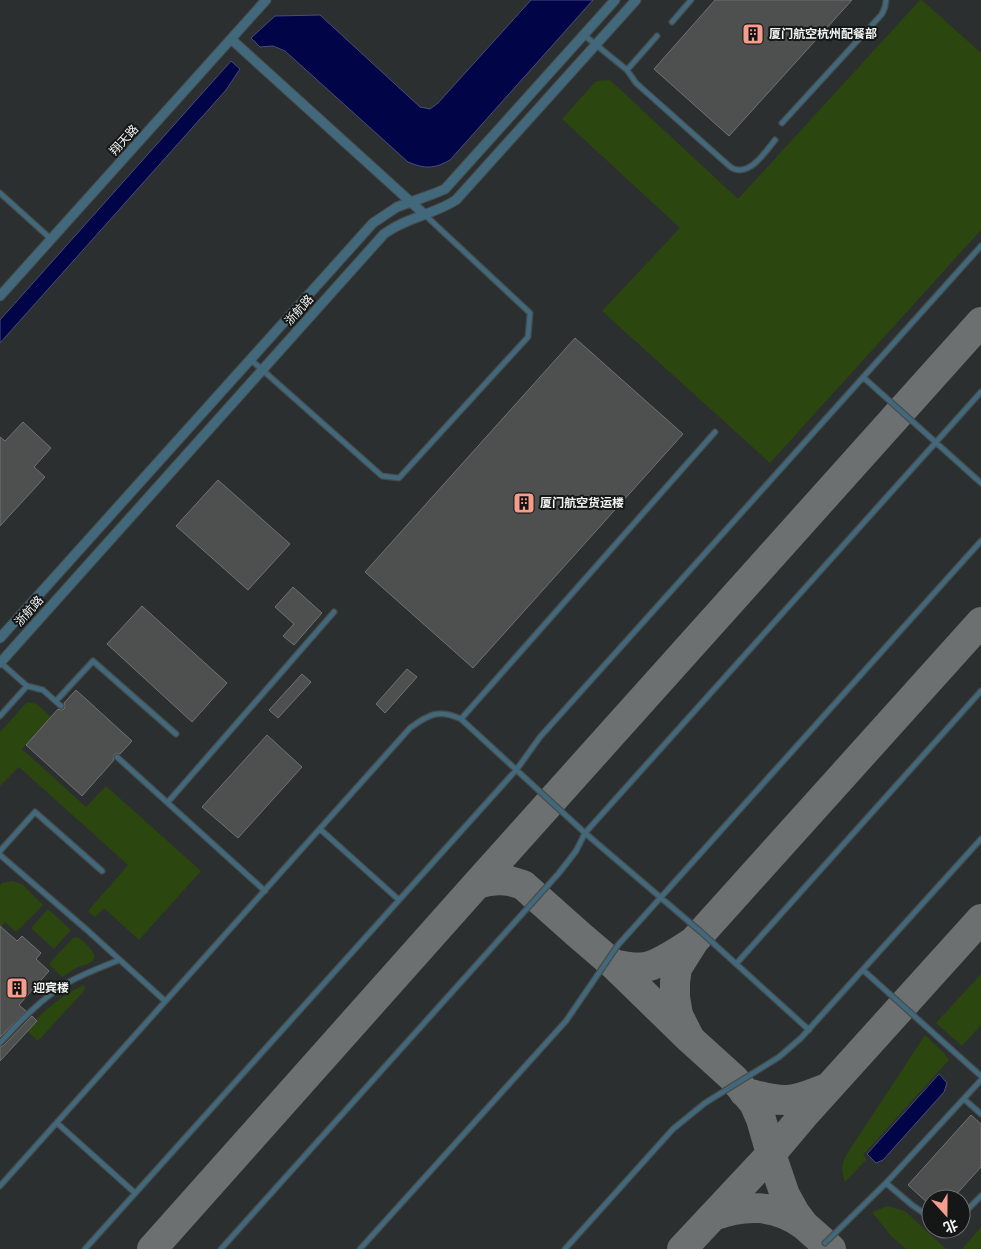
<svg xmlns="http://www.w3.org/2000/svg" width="981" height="1249" viewBox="0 0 981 1249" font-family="'PT Sans Narrow','Noto Sans SC',sans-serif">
	<rect width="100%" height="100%" fill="#2b2f2f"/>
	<path fill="#2c4610" d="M 920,0 L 922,0 L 981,53 L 981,230 L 770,463 L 602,311 L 680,228 L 562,119 L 596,81 L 610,80 L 738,199 Z
		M 27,702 L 37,704 L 51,717 L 22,749 L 86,807 L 106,786 L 201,871 L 139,940 L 104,908 L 95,917 L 88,911 L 128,865 L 19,767 L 0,786 L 0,732 Z
		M 12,881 L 22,884 L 43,905 L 16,932 L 5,922 L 0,928 L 0,886 L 2,883 Z
		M 48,909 L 71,930 L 54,949 L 31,928 Z
		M 74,937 C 80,937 83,941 87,945 C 103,961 90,963 76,968 C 71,971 67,974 62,977 L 49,964 Z
		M 981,974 L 981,1025 L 962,1046 L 936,1023 Z
		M 84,985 L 85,988 L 84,991 L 38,1041 L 28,1032 L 37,1021 L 36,1019 C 51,1005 66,993 84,985 Z
		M 925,1035 L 944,1053 L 949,1060 L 863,1155 L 867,1159 L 845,1182 C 840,1167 842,1162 850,1149 Z
		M 888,1206 L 905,1211 L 946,1249 L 906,1249 L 891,1236 L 872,1212 Z
		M 981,1227 L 981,1249 L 962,1249 Z"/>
	<path fill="#010447" stroke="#4a4c7b" d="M 531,0 L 593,0 L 450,160 C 434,169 425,169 408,162 L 285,51 L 273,46 L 260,47 L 251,38 L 275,16 L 320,15 L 420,107 L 430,109 L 438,103 Z
		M 231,61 L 240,69 L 226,90 L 0,343 L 0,320 Z
		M 939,1074 L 947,1083 L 944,1092 L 883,1160 L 876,1163 L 867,1154 Z"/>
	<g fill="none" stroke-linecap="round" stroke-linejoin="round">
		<path stroke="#6d7070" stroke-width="30" d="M 477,884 L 489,881 L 500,880 L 510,881 L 523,885 L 578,934 L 613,964 L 690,1039 L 733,1078 L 754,1103 L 761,1119 L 771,1154 L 785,1195 L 795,1213 L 804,1225 L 831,1249
			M 613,964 C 623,966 634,969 645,967 C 657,966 682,949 693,942
			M 690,1039 L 678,1015 L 675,997 L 675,982 L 677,968 L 694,941 L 981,622
			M 744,1092 C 759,1096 773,1101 788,1100 C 802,1099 814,1093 827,1088
			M 713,1216 C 745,1204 775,1204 804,1225
			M 152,1249 L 477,884 L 981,322
			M 682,1249 L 771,1154 L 803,1116 L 981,919"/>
	</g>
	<path fill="#4d504f" stroke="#6f7371" d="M 715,0 L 852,0 L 729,136 L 654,69 Z
		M 575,338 L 683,434 L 473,668 L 365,572 Z
		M 23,422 L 51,448 L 34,467 L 45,477 L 0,526 L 0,437 L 5,441 Z
		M 218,480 L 290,544 L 248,590 L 176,526 Z
		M 293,587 L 322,613 L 294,645 L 283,636 L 294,624 L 275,607 Z
		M 142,606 L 227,683 L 192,722 L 107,644 Z
		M 407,669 L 417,677 L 385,713 L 376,704 Z
		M 302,674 L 311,682 L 278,718 L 269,710 Z
		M 76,690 L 132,741 L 120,754 L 116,753 L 114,755 L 113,758 L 114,760 L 82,796 L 26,745 L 58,709 L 61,710 L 64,709 L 65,706 L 64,703 Z
		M 267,735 L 302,767 L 238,838 L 202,807 Z
		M 0,926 L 17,941 L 22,936 L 41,953 L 36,959 L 49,971 L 19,1005 L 26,1011 L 0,1037 Z
		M 32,1016 L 37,1021 L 0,1061 L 0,1047 L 3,1046 Z
		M 971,1115 L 981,1124 L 981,1167 L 952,1199 L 931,1199 L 931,1206 L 908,1185 Z"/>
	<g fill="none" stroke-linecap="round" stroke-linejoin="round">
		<g stroke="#474b4b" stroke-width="7">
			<path id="service" d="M 672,22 L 691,0
				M 584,35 L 627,70 L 636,83 L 727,164 C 729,166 731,168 734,169 C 751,175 766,151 775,140
				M 627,70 L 657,36
				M 782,123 L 882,14 L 885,7 L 886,0
				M 0,193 L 51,239
				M 250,359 L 382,476 L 399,478 L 528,337 L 530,313 L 424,214
				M 863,377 L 981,483
				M 1,663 L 27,686 L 43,690 L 61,706
				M 56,701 L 93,661 L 176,734
				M 0,716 L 27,686
				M 461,719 L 715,432
				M 117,757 L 265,891
				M 168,802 L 334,612
				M 320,829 L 399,900
				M 0,851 L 35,812 L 102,871
				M 0,855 L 87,930 L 165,1001
				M 736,964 L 981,691
				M 863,970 L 981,1076
				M 0,1043 C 20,1021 43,997 69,982 C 85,973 102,967 119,960
				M 964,1099 L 981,1114
				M 57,1123 L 135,1193
				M 886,1183 L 912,1205 L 931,1218
				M 0,1186 L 410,728 C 429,714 438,709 461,719 L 585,833 L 701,932 L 809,1030
				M 961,1216 L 981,1196
				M 825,1243 L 886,1183 L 981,1080
				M 85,1249 L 517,769 L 540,737 L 981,246
				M 221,1249 L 559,873 L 576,851 L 585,833 L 981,392
				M 360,1249 L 566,1021 L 618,945 L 981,541
				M 565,1249 L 673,1129 L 705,1103 L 779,1057 L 801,1038 L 981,839"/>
		</g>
		<g stroke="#474b4b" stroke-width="11">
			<path id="minor" d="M 231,39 L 424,214
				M 0,296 L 266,0
				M 0,638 L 373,223 L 397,207 L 433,194 L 445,189 L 615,0
				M 0,663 L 384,234 C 407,217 433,215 456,200 L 636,0"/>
		</g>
		<use href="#service" stroke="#42687b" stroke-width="4.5"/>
		<use href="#minor" stroke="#42687b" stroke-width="9"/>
	</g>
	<defs>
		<g id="building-square" transform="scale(1.125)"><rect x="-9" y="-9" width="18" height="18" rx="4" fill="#f49d8c" stroke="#151717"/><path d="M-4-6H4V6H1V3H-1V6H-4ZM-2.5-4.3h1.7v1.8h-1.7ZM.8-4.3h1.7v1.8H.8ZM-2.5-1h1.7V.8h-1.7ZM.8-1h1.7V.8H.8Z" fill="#111"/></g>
	</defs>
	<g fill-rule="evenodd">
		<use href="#building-square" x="753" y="34"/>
		<use href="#building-square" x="524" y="503"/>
		<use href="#building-square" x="17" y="988"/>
	</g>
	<g text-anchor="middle" stroke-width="4" stroke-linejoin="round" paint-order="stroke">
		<g font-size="12" font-weight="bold" fill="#f3f5f5" stroke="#151717" text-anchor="start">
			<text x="769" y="38">厦门航空杭州配餐部</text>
			<text x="540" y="507">厦门航空货运楼</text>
			<text x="33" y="992">迎宾楼</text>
		</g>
		<g font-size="12" fill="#f3f5f5" stroke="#151717">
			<text transform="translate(124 140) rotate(-48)" y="4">翔天路</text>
			<text transform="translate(299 310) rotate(-48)" y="4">浙航路</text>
			<text transform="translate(29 611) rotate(-48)" y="4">浙航路</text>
		</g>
	</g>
	<g transform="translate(946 1214) rotate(159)"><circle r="24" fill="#151717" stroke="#6e7070"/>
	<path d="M0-4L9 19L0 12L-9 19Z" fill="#f49d8c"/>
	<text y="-8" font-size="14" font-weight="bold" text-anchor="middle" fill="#f3f5f5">北</text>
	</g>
</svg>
